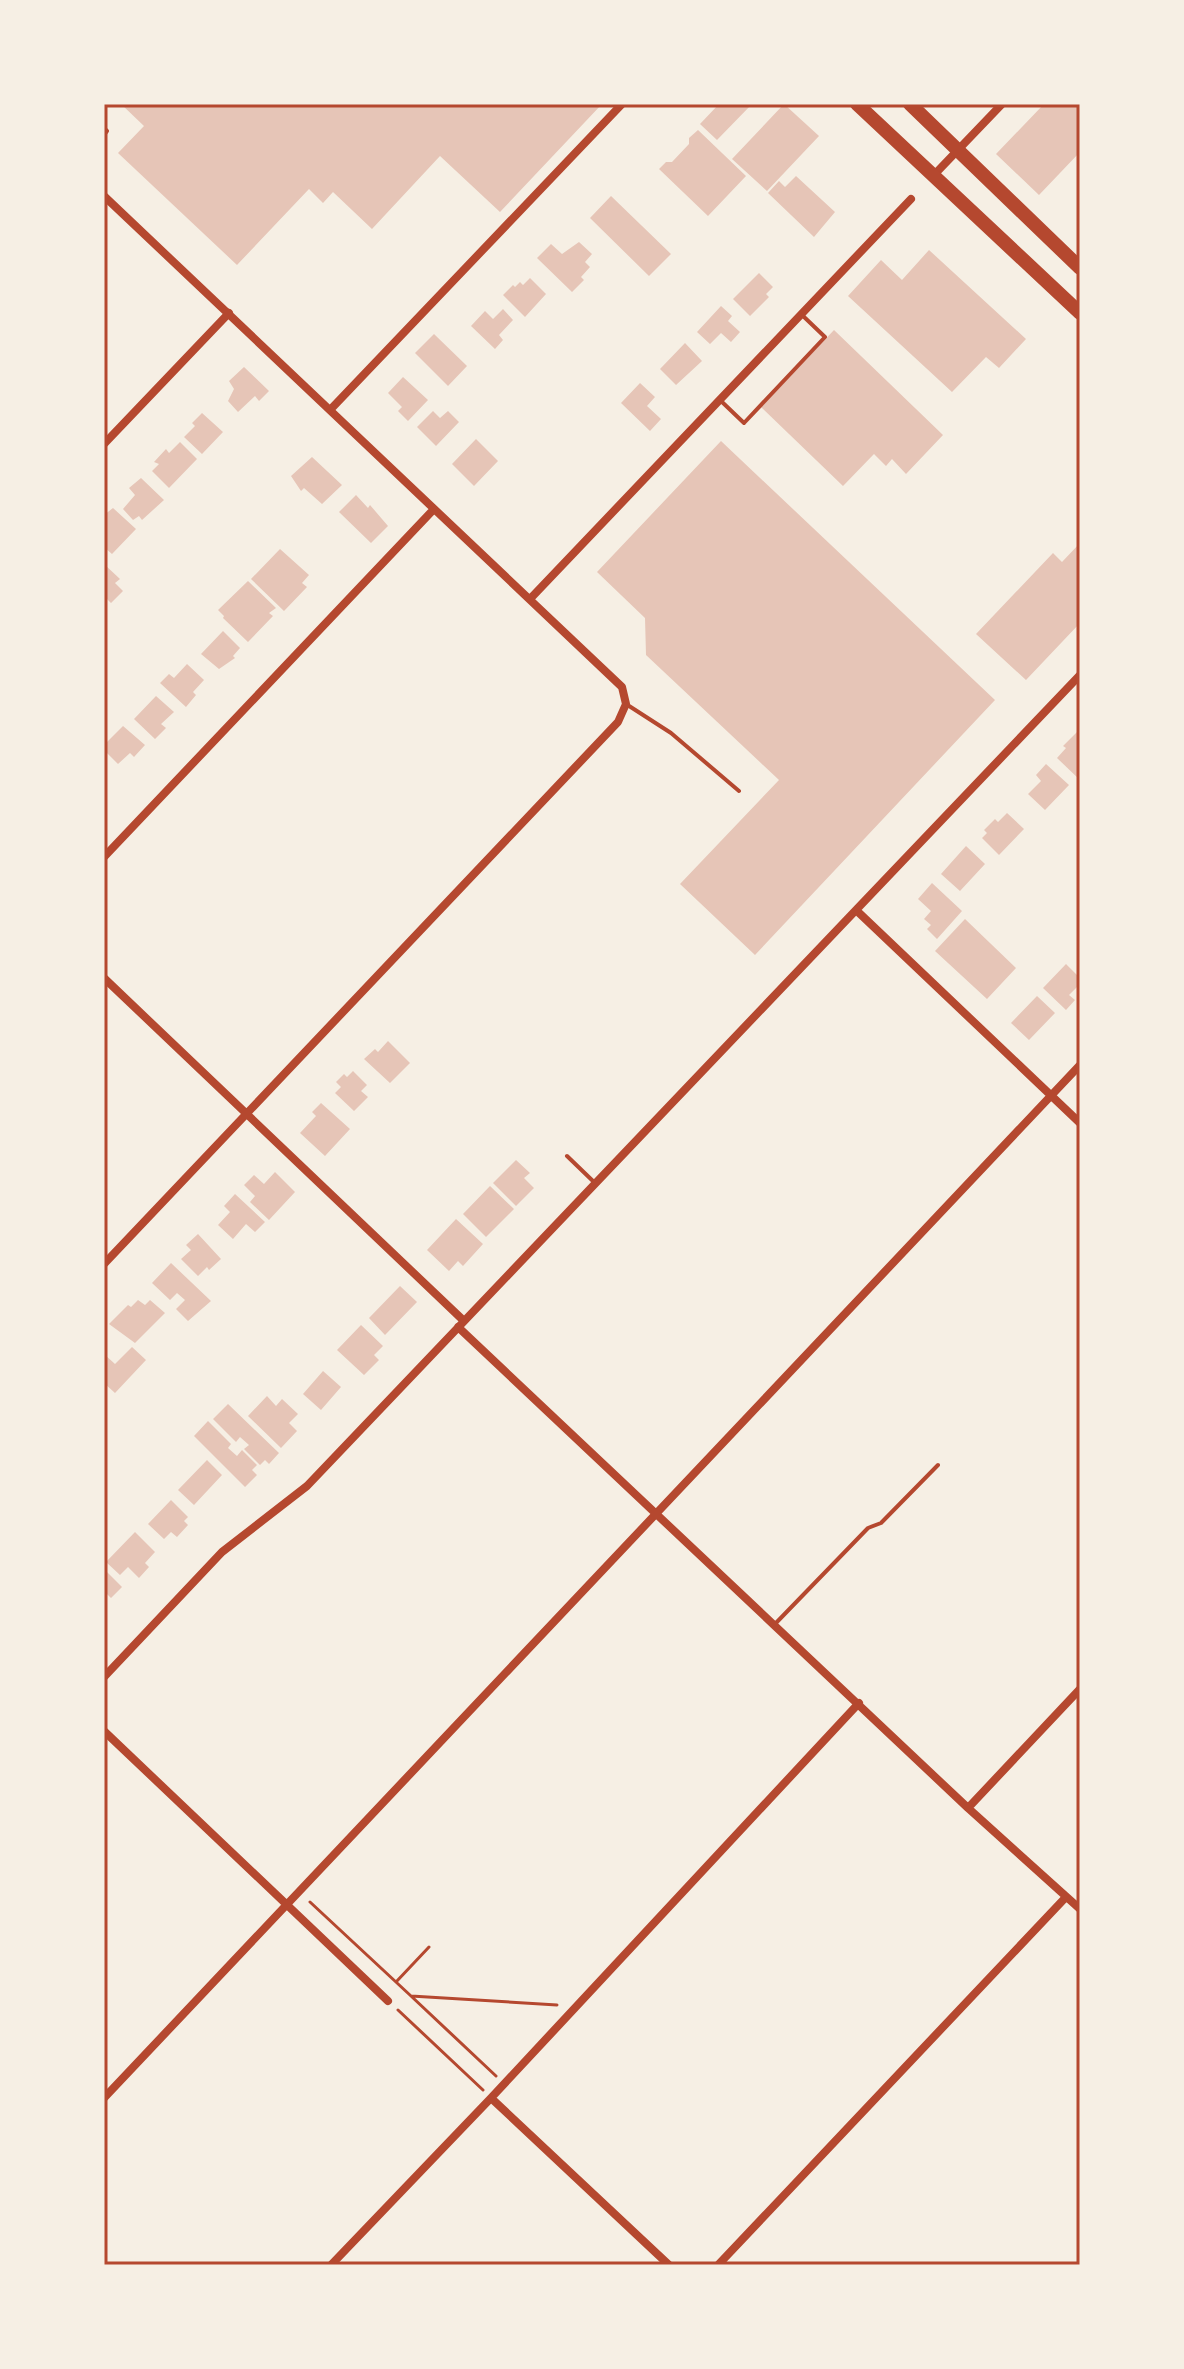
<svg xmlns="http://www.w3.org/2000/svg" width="1184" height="2369" viewBox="0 0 1184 2369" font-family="'Varela Round',sans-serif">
	<rect width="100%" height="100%" fill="#f6efe4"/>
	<path fill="#e6c5b7" d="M 121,104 L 602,104 L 500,212 L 440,156 L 372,229 L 333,192 L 323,203 L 309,189 L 237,265 L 118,153 L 144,126 Z
		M 719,104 L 752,104 L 717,140 L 700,124 Z
		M 784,104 L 819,136 L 767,191 L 732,159 Z
		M 1044,104 L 1080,104 L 1080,152 L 1039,195 L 996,154 Z
		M 698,130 L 746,176 L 708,216 L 659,169 L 666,162 L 672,162 L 689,144 L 689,138 Z
		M 796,176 L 835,212 L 814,237 L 768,193 L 779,181 L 785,187 Z
		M 611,196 L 671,254 L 649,276 L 590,218 Z
		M 579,242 L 592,254 L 585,262 L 590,267 L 581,277 L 584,280 L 572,292 L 537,258 L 551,244 L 562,254 Z
		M 929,250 L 1026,339 L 999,368 L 986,357 L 952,392 L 848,296 L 881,260 L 902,280 Z
		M 759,273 L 773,287 L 766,294 L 769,297 L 750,316 L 733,299 Z
		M 530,278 L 546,294 L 525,317 L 503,295 L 513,285 L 515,287 L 520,282 L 523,285 Z
		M 721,306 L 732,316 L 728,321 L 740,332 L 731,342 L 721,333 L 710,344 L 697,332 Z
		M 503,309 L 513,320 L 499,335 L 503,340 L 495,349 L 471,326 L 485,311 L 493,319 Z
		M 834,330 L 943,435 L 906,474 L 892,459 L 886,466 L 874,454 L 843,486 L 761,407 Z
		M 434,334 L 467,366 L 448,386 L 415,353 Z
		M 685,343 L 702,361 L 676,385 L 660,369 Z
		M 244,367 L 269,391 L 259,401 L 255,396 L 238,412 L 228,401 L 234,389 L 229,381 Z
		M 403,377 L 428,400 L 408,421 L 398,411 L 402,407 L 388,393 Z
		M 640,383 L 655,397 L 647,406 L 661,419 L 650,431 L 621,403 Z
		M 433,411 L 440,418 L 448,411 L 459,422 L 436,446 L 417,427 Z
		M 202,413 L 223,432 L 202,454 L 184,437 L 195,426 L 192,423 Z
		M 476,439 L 498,461 L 474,486 L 452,464 Z
		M 721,441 L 995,700 L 755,955 L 680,884 L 779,780 L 646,655 L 645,618 L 597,572 Z
		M 180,442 L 197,459 L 169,488 L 152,471 L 159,464 L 154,462 L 166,449 L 169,453 Z
		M 312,457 L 342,485 L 322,504 L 304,488 L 301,491 L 291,476 Z
		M 141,478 L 164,500 L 142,520 L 139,516 L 133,520 L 123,509 L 135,495 L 129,488 Z
		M 356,495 L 368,508 L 370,505 L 388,526 L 371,543 L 339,512 Z
		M 113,508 L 136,529 L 112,554 L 104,547 L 104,515 Z
		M 1080,543 L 1080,623 L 1026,680 L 976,634 L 1053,553 L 1062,562 Z
		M 280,549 L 309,575 L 302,583 L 307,587 L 284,611 L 251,579 Z
		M 104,564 L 120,579 L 115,583 L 123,591 L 111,603 L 104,596 Z
		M 248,581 L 276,608 L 269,613 L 273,616 L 248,642 L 223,618 L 224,616 L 218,610 Z
		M 223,631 L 240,648 L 233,656 L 235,658 L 219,669 L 201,654 Z
		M 187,664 L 204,680 L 193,692 L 196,695 L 186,707 L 160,683 L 169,674 L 174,678 Z
		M 156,696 L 174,712 L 161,724 L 166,728 L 155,739 L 134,719 Z
		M 123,726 L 145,745 L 134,757 L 130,753 L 118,764 L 104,750 L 104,745 Z
		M 1077,732 L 1080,735 L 1080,780 L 1057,758 L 1066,748 L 1063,746 Z
		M 1046,764 L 1069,785 L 1045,810 L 1028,794 L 1041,781 L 1036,775 Z
		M 1007,813 L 1024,829 L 999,855 L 982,838 L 987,833 L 984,830 L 995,819 L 998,822 Z
		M 966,846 L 985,864 L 960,891 L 941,874 Z
		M 932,883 L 962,911 L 937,939 L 927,929 L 931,925 L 924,919 L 931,911 L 918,899 Z
		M 965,919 L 1016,968 L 987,999 L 935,951 Z
		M 1066,964 L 1080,978 L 1080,984 L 1069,995 L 1075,1000 L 1066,1010 L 1043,988 Z
		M 1037,996 L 1055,1013 L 1029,1040 L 1011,1023 Z
		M 388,1041 L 410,1063 L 390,1083 L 364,1059 L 375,1049 L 378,1052 Z
		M 353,1071 L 367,1085 L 361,1091 L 368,1097 L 354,1111 L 335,1093 L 341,1087 L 336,1082 L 344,1074 L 347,1077 Z
		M 321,1103 L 350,1129 L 325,1156 L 300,1133 L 316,1116 L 312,1112 Z
		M 516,1160 L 530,1173 L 524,1178 L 534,1188 L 516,1206 L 493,1183 Z
		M 275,1172 L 295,1192 L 269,1220 L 250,1202 L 255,1196 L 244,1185 L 254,1175 L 264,1184 Z
		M 490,1186 L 514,1209 L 486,1237 L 463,1214 Z
		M 235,1194 L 265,1222 L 255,1232 L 246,1224 L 233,1239 L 218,1225 L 230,1212 L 224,1206 Z
		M 456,1219 L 483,1244 L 463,1266 L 458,1261 L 449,1271 L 427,1250 Z
		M 198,1234 L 221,1259 L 209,1270 L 207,1267 L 198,1276 L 181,1259 L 191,1250 L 186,1245 Z
		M 171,1263 L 211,1301 L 188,1321 L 176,1309 L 185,1300 L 177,1293 L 170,1300 L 152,1283 Z
		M 400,1286 L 417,1302 L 385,1335 L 369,1318 Z
		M 138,1300 L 145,1305 L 150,1300 L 165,1313 L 135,1343 L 109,1324 L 128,1305 L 131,1307 Z
		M 361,1325 L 383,1346 L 374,1355 L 379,1360 L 364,1375 L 337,1350 Z
		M 132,1347 L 146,1360 L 115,1393 L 104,1383 L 104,1354 L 115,1364 Z
		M 323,1371 L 341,1387 L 321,1410 L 303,1394 Z
		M 267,1396 L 276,1406 L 282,1399 L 298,1414 L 289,1423 L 297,1431 L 281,1448 L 248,1416 Z
		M 228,1404 L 279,1453 L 269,1464 L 265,1460 L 260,1465 L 244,1449 L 249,1445 L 240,1437 L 236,1442 L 213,1419 Z
		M 208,1421 L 231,1444 L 228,1448 L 237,1456 L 242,1450 L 257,1465 L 252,1470 L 257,1475 L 245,1487 L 194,1436 Z
		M 207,1460 L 222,1475 L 194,1505 L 178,1490 Z
		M 171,1500 L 188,1517 L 184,1521 L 188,1525 L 177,1537 L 171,1532 L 164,1539 L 148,1524 Z
		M 135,1532 L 155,1552 L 145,1563 L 149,1567 L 139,1578 L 128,1567 L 120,1575 L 106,1562 Z
		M 104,1569 L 122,1587 L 111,1598 L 104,1591 Z"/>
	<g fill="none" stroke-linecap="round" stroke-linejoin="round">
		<path stroke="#b5482f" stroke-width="3" d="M 310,1902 L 411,1996 L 557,2005
			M 396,1982 L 429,1947
			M 411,1996 L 496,2076
			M 398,2010 L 483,2090"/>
		<path stroke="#b5482f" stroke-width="4" d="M 104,128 L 107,131 L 104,135
			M 721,401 L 744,423 L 825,337 L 802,315
			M 626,704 L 671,733 L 739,791
			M 567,1156 L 595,1183
			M 774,1625 L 868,1528 L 881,1523 L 938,1465"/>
		<path stroke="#b5482f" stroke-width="8" d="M 933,176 L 1002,104
			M 104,196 L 622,687 L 626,704 L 618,722 L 104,1264
			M 330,410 L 622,104
			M 104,444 L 229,313
			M 530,599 L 911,199
			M 104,857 L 434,509
			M 856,910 L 1080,1123
			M 104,978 L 464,1321
			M 458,1327 L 968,1808 L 1080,1909
			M 104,1677 L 222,1552 L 307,1486 L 1080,675
			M 104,1731 L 388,2001
			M 968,1808 L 1080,1689
			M 104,2098 L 1080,1065
			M 491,2098 L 669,2265
			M 331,2265 L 491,2098 L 859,1703
			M 718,2265 L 1066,1897"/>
		<path stroke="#b5482f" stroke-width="14" d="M 857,104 L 1080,313
			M 910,104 L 1080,268"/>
	</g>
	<rect width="1184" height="2369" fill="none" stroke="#f6efe4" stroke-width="212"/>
	<rect x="106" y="106" width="972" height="2157" fill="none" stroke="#b5482f" stroke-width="3"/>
</svg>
